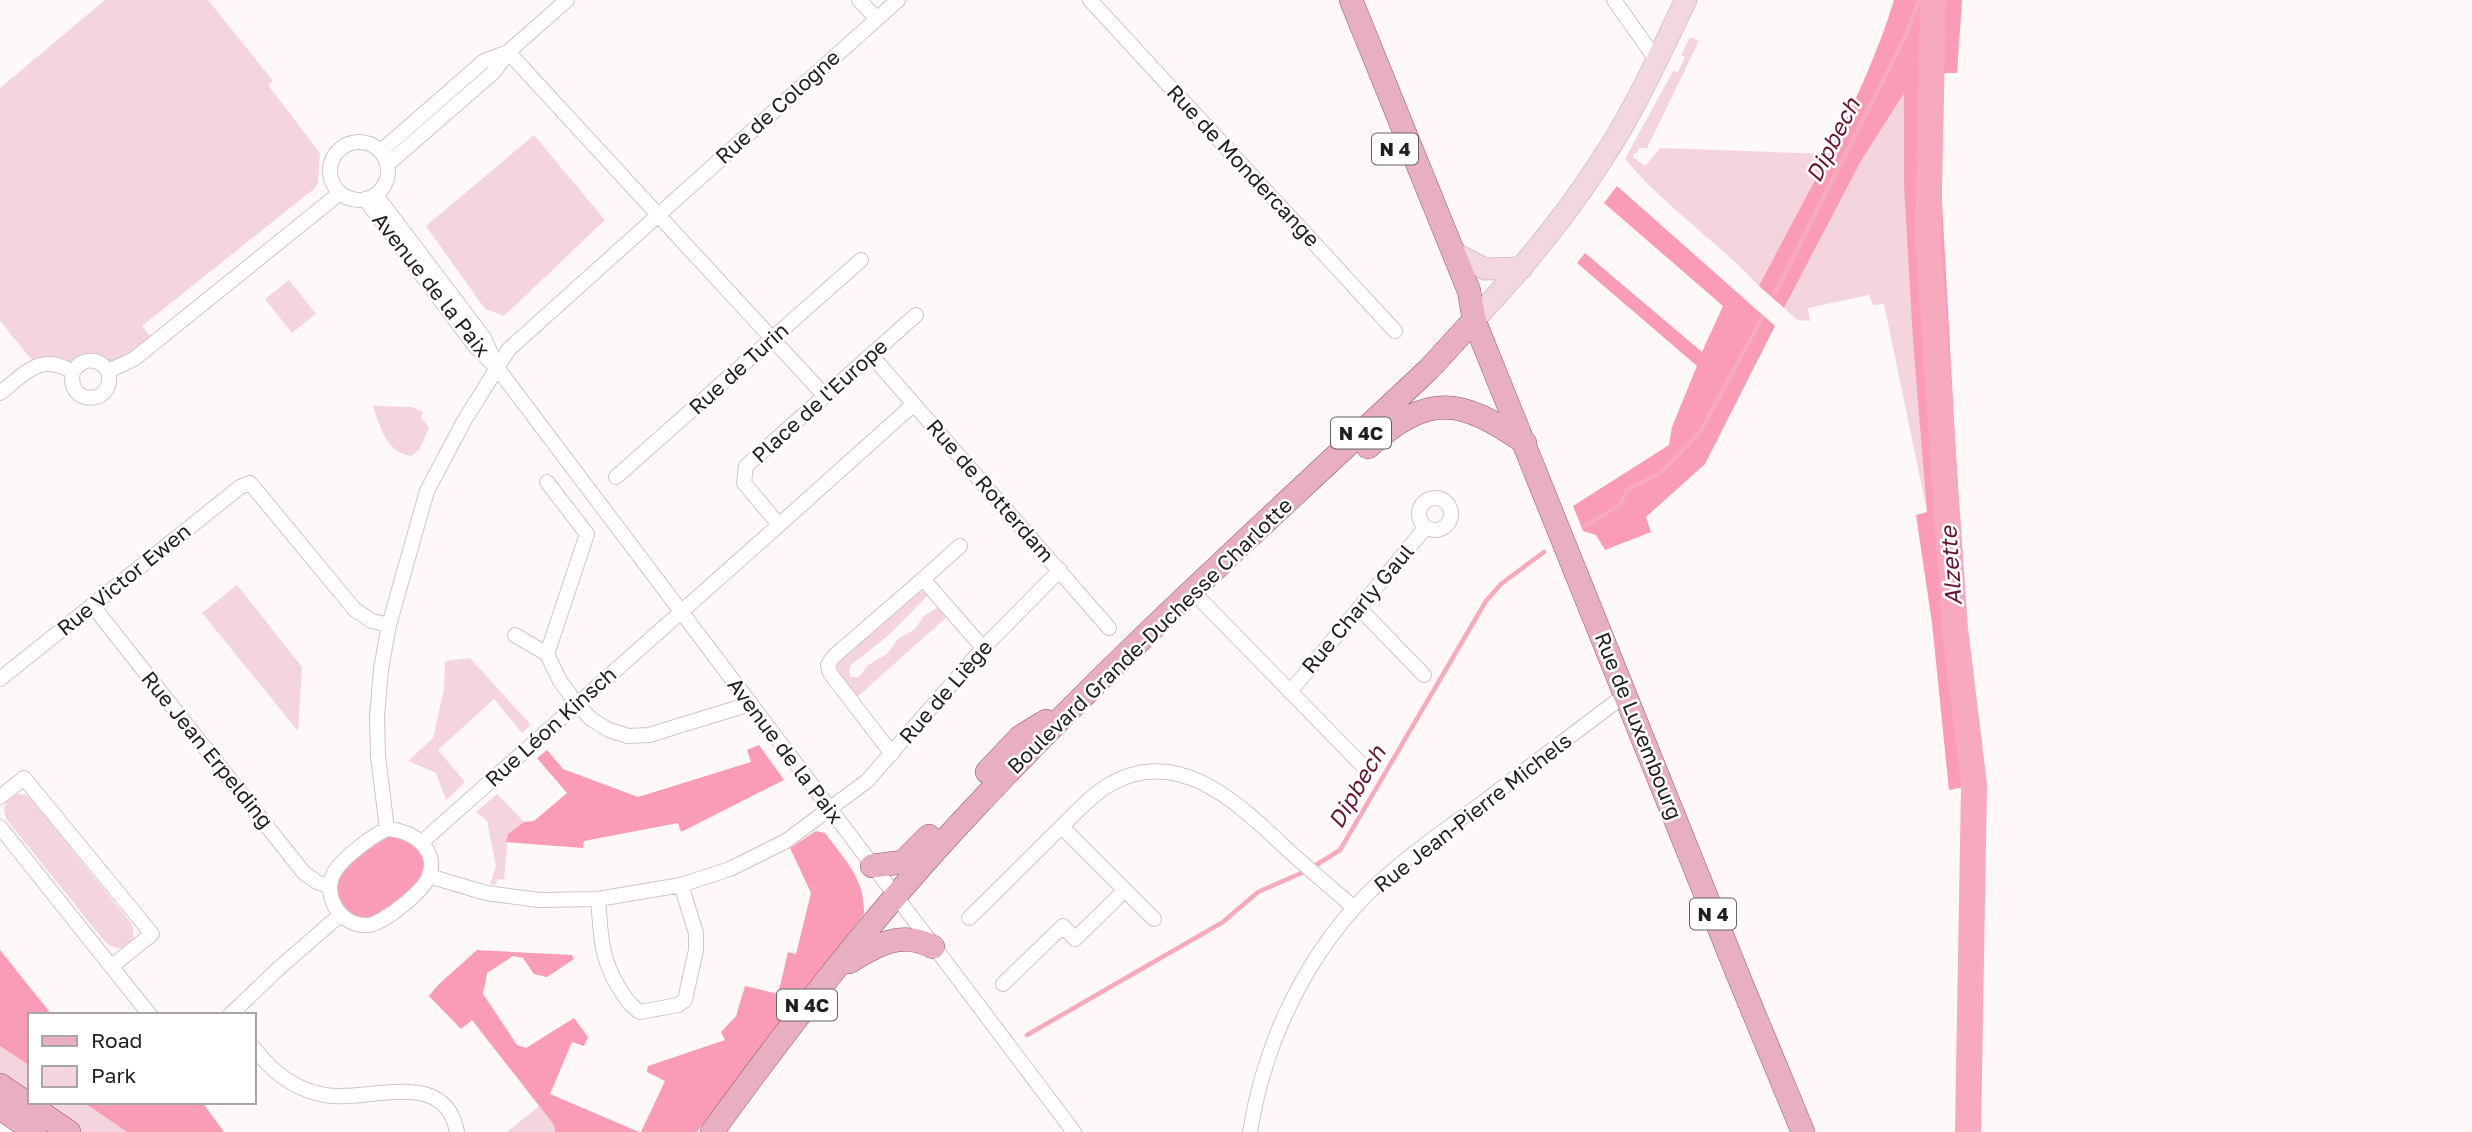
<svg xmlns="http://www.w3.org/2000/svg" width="2472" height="1132" viewBox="0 0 2472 1132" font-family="'Golos Text',sans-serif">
	<rect width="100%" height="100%" fill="#fff8f9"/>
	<path fill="#f5d5dd" d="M 105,0 L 208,0 L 273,81 L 268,85 L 320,153 L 318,182 L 315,188 L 142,326 L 155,342 L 105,366 L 36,365 L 0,321 L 0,88 Z
		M 1690,37 L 1699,41 L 1647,148 L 1639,148 L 1637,153 L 1634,153 L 1633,157 L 1645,166 L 1660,148 L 1830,154 L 1759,286 C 1717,241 1665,207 1625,159 L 1673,71 L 1678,72 L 1685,57 L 1681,55 Z
		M 1904,92 C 1904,232 1916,372 1927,512 L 1884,304 L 1873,305 L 1869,295 L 1808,308 L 1810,321 L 1797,320 L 1784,308 L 1861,161 Z
		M 534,135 L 605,220 L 504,316 L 485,309 L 426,226 Z
		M 289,280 L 316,314 L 292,333 L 265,299 Z
		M 373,406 L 412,407 L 423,412 L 421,417 L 429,428 L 419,450 L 411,456 C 386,452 380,427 373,406 Z
		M 237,585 L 302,667 L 298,731 L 202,613 Z
		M 924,592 L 929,594 L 889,635 L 851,665 L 849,672 L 851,677 L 859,677 L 868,665 L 887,654 L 898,639 L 915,629 L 924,616 L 940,606 L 948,616 L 856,698 L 836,669 L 838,660 L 915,593 Z
		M 470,658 L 531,725 L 522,733 L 494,699 L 438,750 L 465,782 L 446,800 L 436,773 L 408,761 L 433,738 L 444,689 L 445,661 Z
		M 18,794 L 26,795 L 33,801 L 131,923 C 140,942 123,956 106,943 L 7,820 C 1,807 5,799 18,794 Z
		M 497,794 L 524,822 L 508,834 L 504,880 L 497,879 L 496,885 L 490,884 L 496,866 L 487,821 L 476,812 Z
		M 0,1046 L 30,1066 L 30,1097 L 0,1077 Z
		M 38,1102 L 83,1102 L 127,1132 L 83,1132 Z
		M 539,1106 L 554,1125 L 555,1132 L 507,1132 Z"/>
	<path fill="#fb9cb6" d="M 1894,0 L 1962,0 L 1957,73 L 1935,73 L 1974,785 L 1949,790 L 1932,623 L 1916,515 L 1927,512 L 1913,341 L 1904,185 L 1904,93 L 1861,161 L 1784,308 L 1759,286 C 1807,193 1863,101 1894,0 Z
		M 1617,186 L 1775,326 L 1705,464 L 1646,517 L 1651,532 L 1605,550 L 1596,535 L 1583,531 L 1573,506 L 1669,445 L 1672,427 L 1697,366 L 1577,263 L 1585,253 L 1702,352 L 1723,306 L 1604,203 Z
		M 759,745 L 784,780 L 681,832 L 678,823 L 584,841 L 583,848 L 506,842 L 508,834 L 524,822 L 534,821 L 567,793 L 537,758 L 547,750 L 563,769 L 638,797 L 751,762 L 747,750 Z
		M 387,829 L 422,842 L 429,876 L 383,921 L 340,915 L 332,877 Z
		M 816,831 L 825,833 C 845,860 865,879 864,914 L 784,1016 L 697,1132 L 641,1132 L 665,1081 L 647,1072 L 648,1066 L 725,1040 L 721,1032 L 736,1016 L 745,986 L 778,994 L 788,952 L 796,954 L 811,893 L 790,848 Z
		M 0,950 L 52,1015 L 30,1015 L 30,1066 L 0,1046 Z
		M 477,950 L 572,955 L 574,959 L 547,977 L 534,974 L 523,958 L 513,956 L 487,973 L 483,994 L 517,1045 L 526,1048 L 574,1018 L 588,1037 L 584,1046 L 572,1042 L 550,1094 L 639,1132 L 555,1132 L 554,1125 L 472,1020 L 461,1029 L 429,996 L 438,985 Z
		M 83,1102 L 202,1102 L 224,1132 L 127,1132 Z"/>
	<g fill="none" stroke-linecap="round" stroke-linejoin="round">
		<path stroke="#f7aabe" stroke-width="4.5" d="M 1775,293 L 1906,35 L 1919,0
			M 1585,526 L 1620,505 L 1627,490 L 1659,474 L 1700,432 L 1762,318
			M 1313,867 L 1340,850 L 1486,601 L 1501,584 L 1544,552
			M 1027,1035 L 1223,922 L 1258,892 L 1306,871"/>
		<path stroke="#f7aabe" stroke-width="26" d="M 1933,0 L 1928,238 L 1955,629 L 1974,785 L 1968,1132"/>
		<g stroke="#d0c5c7" stroke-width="16">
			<path id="street" d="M 859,0 L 877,19
				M 1090,0 L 1395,331
				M 1614,0 L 1657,61
				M 508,52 L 825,396
				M330 171a29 29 0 1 1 58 0a29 29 0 1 1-58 0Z
				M 381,151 L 484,61 L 508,52
				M 388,164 L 494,72 L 508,52 L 567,0
				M 376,195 L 484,338 L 493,358
				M 365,199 L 474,345 L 498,369 L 1074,1132
				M 871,355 L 1109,628
				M 108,371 L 134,359 L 340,193
				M 73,372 C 65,407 117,406 108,371
				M 73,372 C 82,357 98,357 108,371
				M 0,393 C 26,373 40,352 73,372
				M 914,404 L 779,525 L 744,483 L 746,466 L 916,315
				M 616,477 L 861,260
				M1419 514a16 16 0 1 1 32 0a16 16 0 1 1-32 0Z
				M 923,579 L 960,546
				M 1192,591 L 1363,766
				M 92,605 L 304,873 L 317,882 L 330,887
				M 1359,608 L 1424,675
				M 515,635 L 547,654 L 560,681 L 577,704 L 591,719 L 609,730 L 628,736 L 649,735 L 750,704
				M 547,654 L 587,534 L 547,482
				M 0,679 L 240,487 L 250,483 L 355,610 L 372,621 L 389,625
				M 1290,692 L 1426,527
				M 892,754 L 830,673 L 828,665 L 833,657 L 923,579 L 983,648
				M 0,797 L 24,778 L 152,934 L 112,966
				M 0,827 L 150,1015
				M 1062,827 L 1154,919
				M 387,829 L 378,756 L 377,717 L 381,669 L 389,625 L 427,491 L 464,421 L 509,349 L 898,0
				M 387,829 C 411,830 439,848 429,876 C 424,891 383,924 368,925 C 339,927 319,892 337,868 C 347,855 372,836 387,829 Z
				M 422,842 L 779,525
				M 429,876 L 486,893 L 539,900 L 598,899 L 681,885 L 730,869 L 786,841 L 867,781 L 983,648 L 1060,570
				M 598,899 C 601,933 600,957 618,986 C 625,997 629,1005 640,1012 L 678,1005 L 685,1000 L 696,950 L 696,933 L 681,885
				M 969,918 C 998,890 1027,861 1056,832 C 1072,817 1088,798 1107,786 C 1179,742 1241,806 1290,852 C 1311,871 1333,889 1354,908
				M 1003,984 L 1063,926 L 1075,939 L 1125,890
				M 230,1015 L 278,969 L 340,915
				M 254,1048 C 272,1072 295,1090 325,1095 C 368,1103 445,1066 457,1132
				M 1250,1132 C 1266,1032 1316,933 1396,868 C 1423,845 1452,825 1481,804 C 1529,767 1577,731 1625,695"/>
		</g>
		<g stroke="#d0c5c7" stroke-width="23">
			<path id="secondary" d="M 1454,253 L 1485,269 L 1522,268
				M 1474,320 C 1521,270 1564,219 1601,161 C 1635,110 1659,55 1686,0"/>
		</g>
		<g stroke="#98596c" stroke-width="24">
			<path id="primary" d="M 1351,0 L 1469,291 L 1474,320 L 1740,980 L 1803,1132
				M 1368,447 C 1429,392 1461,398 1525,443
				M 987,772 L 1020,737 L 1046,721
				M 872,866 L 903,862 L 929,836
				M 849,962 C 877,945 901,930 933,947
				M 0,1085 L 69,1132
				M 0,1108 L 35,1132
				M 712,1132 C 792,1022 875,914 968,815 C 1114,658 1274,515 1429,369 L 1474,320"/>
		</g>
		<use href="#street" stroke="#fff" stroke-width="14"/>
		<use href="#secondary" stroke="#f3d7df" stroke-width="21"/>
		<use href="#primary" stroke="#e7afbf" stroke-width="23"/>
	</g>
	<g text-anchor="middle" stroke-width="5" stroke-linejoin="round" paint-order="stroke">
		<g fill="#fff" stroke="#646262" stroke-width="2">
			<rect x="1372" y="133.5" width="46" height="31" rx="5"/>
			<rect x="1331" y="417.5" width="60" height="31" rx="5"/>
			<rect x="1690" y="898.5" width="46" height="31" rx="5"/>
			<rect x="777" y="989.5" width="60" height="31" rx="5"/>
		</g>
		<g font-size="19" font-weight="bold" fill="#221e1f">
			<text x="1395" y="156">N 4</text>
			<text x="1361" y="440">N 4C</text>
			<text x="1713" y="921">N 4</text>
			<text x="807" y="1012">N 4C</text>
		</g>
		<g font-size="21" fill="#221e1f" stroke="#fff">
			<text transform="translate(778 107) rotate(-42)" y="7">Rue de Cologne</text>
			<text transform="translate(1243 166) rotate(47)" y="7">Rue de Mondercange</text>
			<text transform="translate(431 285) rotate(52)" y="7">Avenue de la Paix</text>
			<text transform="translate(739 369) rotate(-42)" y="7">Rue de Turin</text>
			<text transform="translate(820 401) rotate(-42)" y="7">Place de l'Europe</text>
			<text transform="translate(990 491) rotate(49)" y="7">Rue de Rotterdam</text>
			<text transform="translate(124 580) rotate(-39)" y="7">Rue Victor Ewen</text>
			<text transform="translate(1358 609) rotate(-50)" y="7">Rue Charly Gaul</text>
			<text transform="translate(1150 636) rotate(-44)" y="7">Boulevard Grande-Duchesse Charlotte</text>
			<text transform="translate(946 692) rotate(-49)" y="7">Rue de Liège</text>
			<text transform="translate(1638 726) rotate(68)" y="7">Rue de Luxembourg</text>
			<text transform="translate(551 727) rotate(-42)" y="7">Rue Léon Kinsch</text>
			<text transform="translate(207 750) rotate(51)" y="7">Rue Jean Erpelding</text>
			<text transform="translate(785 751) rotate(53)" y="7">Avenue de la Paix</text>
			<text transform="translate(1473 813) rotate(-38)" y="7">Rue Jean-Pierre Michels</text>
		</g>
		<g font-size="23" font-style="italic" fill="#671535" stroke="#fff">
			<text transform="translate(1833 140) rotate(-63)" y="8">Dipbech</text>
			<text transform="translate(1951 566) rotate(-94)" y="8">Alzette</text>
			<text transform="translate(1357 787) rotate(-60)" y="8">Dipbech</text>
		</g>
	</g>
	<rect x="28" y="1013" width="228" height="91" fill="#ffffff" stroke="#a7a5a5" stroke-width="2"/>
	<rect x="42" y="1036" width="35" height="10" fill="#e7afbf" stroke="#a7a5a5" stroke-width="2"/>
	<text x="91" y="1048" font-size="21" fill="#221e1f">Road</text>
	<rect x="42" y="1066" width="35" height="21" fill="#f5d5dd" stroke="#a7a5a5" stroke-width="2"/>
	<text x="91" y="1083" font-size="21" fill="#221e1f">Park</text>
</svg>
